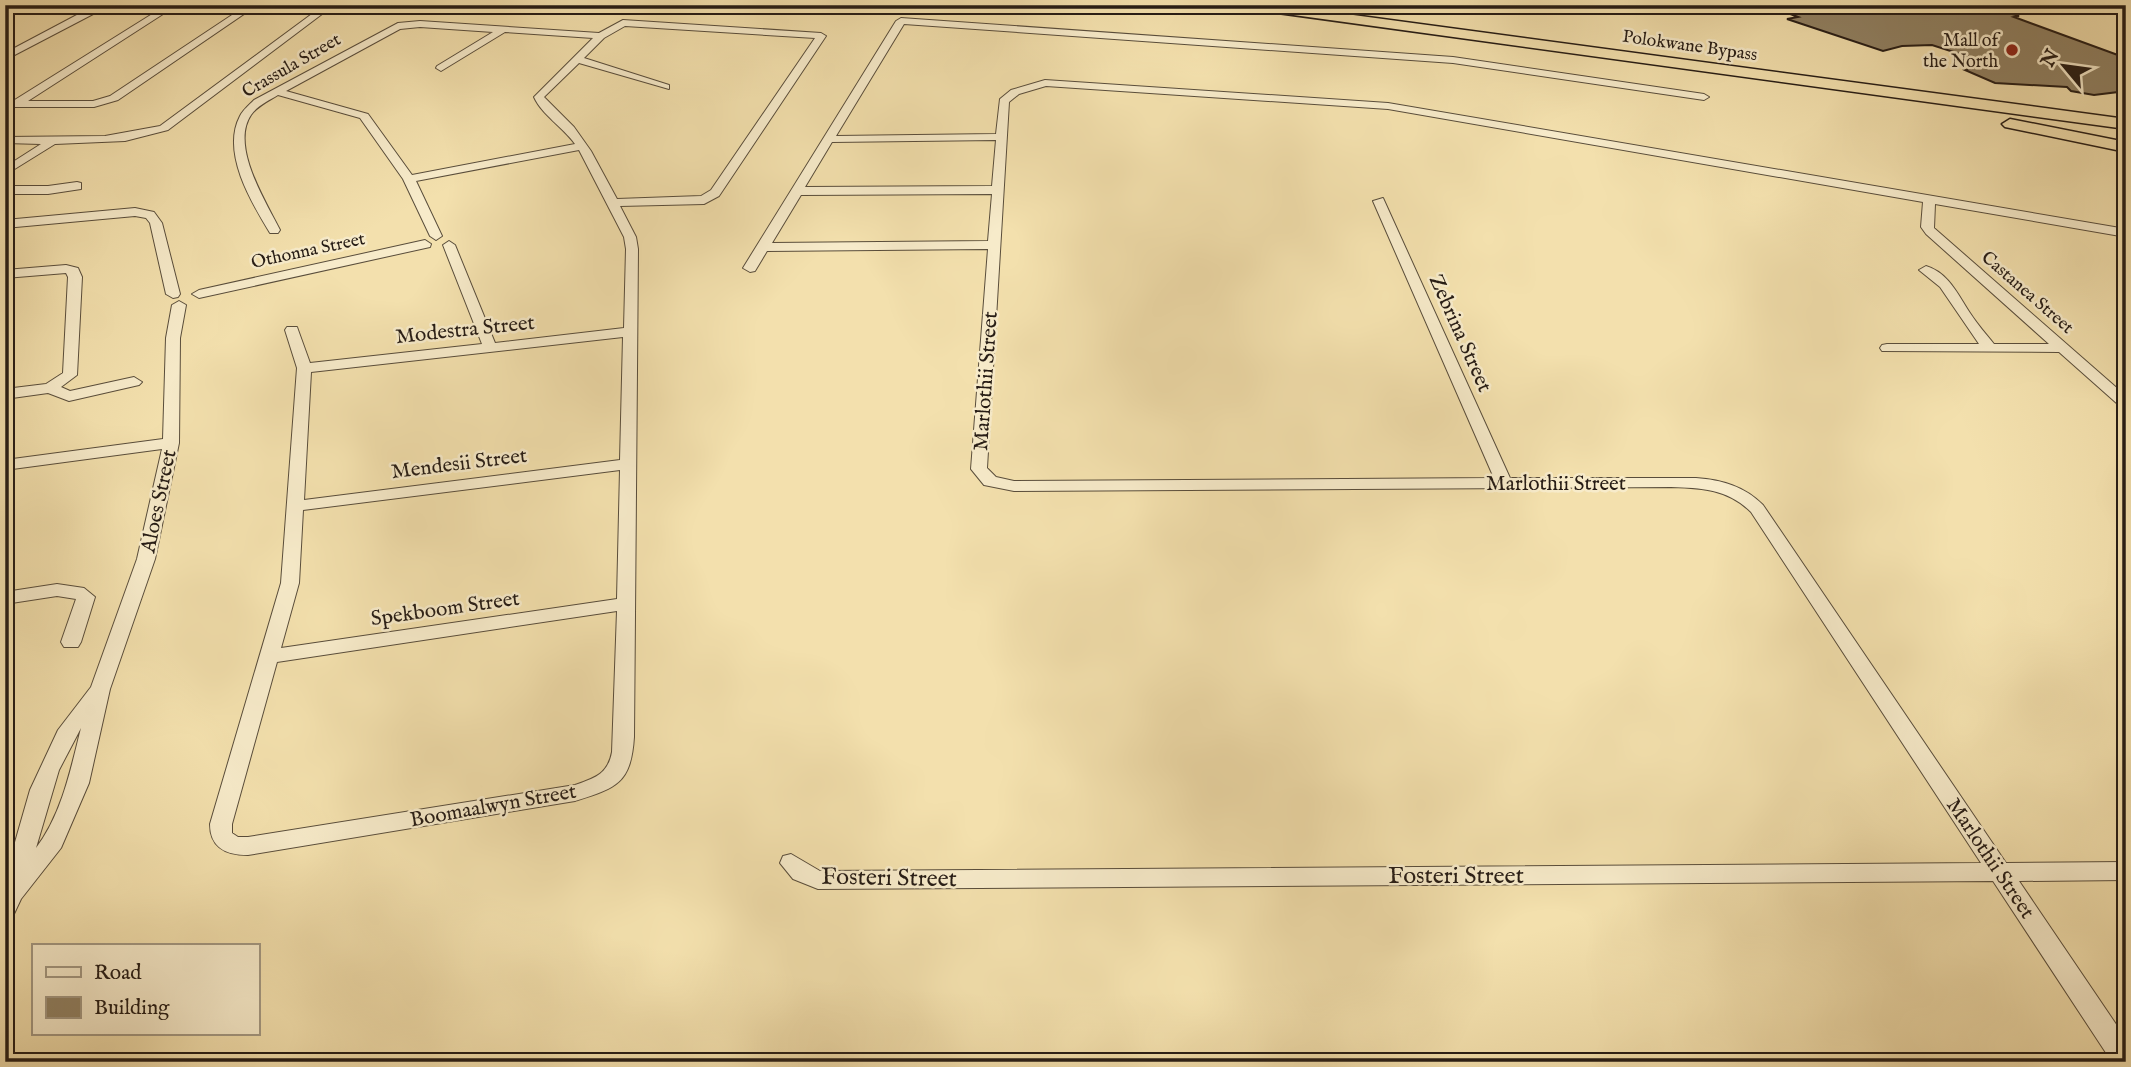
<svg xmlns="http://www.w3.org/2000/svg" width="2131" height="1067" viewBox="0 0 2131 1067" font-family="'IM FELL English',serif">
	<rect width="100%" height="100%" fill="#f3e0ad"/>
	<filter id="stains"><feTurbulence type="fractalNoise" baseFrequency=".00286" numOctaves="4"/><feColorMatrix values="0 0 0 0 .2 0 0 0 0 .09 0 0 0 0 .02 0 0 0 .5 -.17"/></filter>
	<radialGradient id="worn" r=".72"><stop offset=".6" stop-color="#630" stop-opacity="0"/><stop offset="1" stop-color="#630" stop-opacity=".3"/></radialGradient>
	<path fill="#918264" stroke="#261c15" stroke-width="2" d="M 1816,5 L 1982,5 L 2019,16 L 2014,17 L 2126,58 L 2126,91 L 2094,95 L 2071,91 L 2067,87 L 1995,83 L 1965,70 L 1991,64 L 1932,45 L 1902,46 L 1883,51 L 1787,19 L 1798,17 L 1790,14 L 1797,12 L 1791,11 Z"/>
	<g fill="none" stroke-linecap="round" stroke-linejoin="round">
		<g stroke="#594d3b" stroke-width="2">
			<path id="minor" d="M 17,5 L 28,5 L 5,18 L 5,11 Z
				M 177,5 L 28,101 L 93,101 L 110,96 L 247,5 L 257,5 L 118,100 L 94,107 L 5,107 L 5,101 L 13,101 L 157,11 L 95,13 L 5,60 L 5,53 L 90,8 Z
				M 324,5 L 334,5 L 168,130 L 125,141 L 55,144 L 5,175 L 5,167 L 41,144 L 5,143 L 5,137 L 105,136 L 160,126 Z
				M 695,5 L 785,8 L 789,11 L 785,14 Z
				M 901,18 L 1453,57 L 1704,94 L 1709,97 L 1704,100 L 1453,63 L 904,24 L 836,136 L 996,134 L 1000,99 L 1011,90 L 1045,80 L 1388,103 L 2126,229 L 2126,237 L 1935,204 L 1934,228 L 2126,396 L 2126,409 L 2121,407 L 2059,352 L 1882,351 L 1880,348 L 1882,345 L 1887,344 L 1979,344 L 1940,287 L 1919,270 L 1926,266 C 1949,273 1958,295 1970,313 C 1977,324 1986,334 1994,344 L 2049,344 L 1926,234 L 1921,227 L 1923,202 L 1388,109 L 1046,86 L 1019,94 L 1009,102 L 987,468 L 996,477 L 1014,481 L 1494,478 L 1373,201 L 1383,198 L 1510,478 L 1696,478 C 1722,480 1744,486 1763,505 L 2006,863 L 2126,862 L 2126,880 L 2019,881 L 2126,1039 L 2126,1062 L 2112,1062 L 1993,881 L 818,889 L 793,879 L 780,863 L 783,856 L 791,854 L 820,871 L 1981,863 L 1751,512 C 1728,489 1702,488 1671,487 L 1014,491 L 984,485 L 971,469 L 988,249 L 767,251 L 755,271 L 750,272 L 743,268 L 896,21 ZM 996,140 L 992,186 L 805,187 L 832,142 ZM 992,194 L 988,241 L 772,243 L 801,195 Z
				M 623,20 L 821,33 L 826,36 L 719,196 L 704,204 L 620,206 L 636,237 L 638,249 L 634,737 C 631,784 616,788 575,801 L 248,855 C 226,855 210,848 210,824 L 281,583 L 297,368 L 285,330 L 287,327 L 297,327 L 310,363 L 482,344 L 443,245 L 449,241 L 455,245 L 495,343 L 624,328 L 626,249 L 624,237 L 579,150 L 416,181 L 442,236 L 436,240 L 430,236 L 403,179 L 360,118 L 278,95 C 268,101 257,106 251,115 C 230,146 266,202 280,230 L 278,233 L 270,233 C 251,202 221,152 240,116 C 243,110 249,105 254,100 L 398,23 L 420,21 L 599,33 ZM 625,26 L 815,38 L 711,190 L 701,196 L 617,199 L 591,151 L 574,127 L 544,97 L 579,63 L 669,89 L 669,85 L 584,58 L 604,38 ZM 420,27 L 493,32 L 437,66 L 436,68 L 441,71 L 505,32 L 593,38 L 534,97 C 542,115 563,127 575,144 L 412,175 L 368,114 L 286,91 L 400,29 ZM 623,337 L 620,460 L 304,500 L 311,372 ZM 620,470 L 617,599 L 281,648 L 299,583 L 303,510 ZM 617,611 L 612,752 C 608,774 595,778 575,785 L 248,837 L 238,837 L 232,833 L 232,824 L 277,662 Z
				M 77,182 L 81,183 L 81,189 L 48,194 L 5,194 L 5,186 L 48,186 Z
				M 135,208 L 154,212 L 162,223 L 180,294 L 178,297 L 173,298 L 166,294 L 150,223 L 146,218 L 135,216 L 5,228 L 5,220 Z
				M 425,240 L 431,244 L 430,247 L 199,298 L 192,294 L 199,290 Z
				M 66,265 L 78,268 L 82,277 L 77,375 L 61,387 L 70,391 L 134,377 L 142,382 L 139,385 L 69,401 L 48,393 L 5,399 L 5,389 L 46,384 L 63,373 L 68,277 L 66,273 L 5,278 L 5,270 Z
				M 179,301 L 186,305 L 180,338 L 179,443 L 155,559 L 110,689 L 89,783 L 61,848 L 21,899 L 13,916 L 5,919 L 5,877 L 30,790 L 58,730 L 91,687 L 137,559 L 162,449 L 5,470 L 5,460 L 163,439 L 166,338 L 172,305 ZM 81,728 C 71,768 62,814 36,848 L 59,770 Z
				M 57,584 L 84,588 L 95,597 L 81,642 L 78,647 L 64,647 L 61,642 L 76,599 L 57,596 L 5,604 L 5,592 Z"/>
		</g>
		<g stroke="#261c15" stroke-width="3">
			<path id="highway" d="M 1243,5 L 1279,5 L 2126,119 L 2126,129 L 1249,9 Z
				M 2010,119 L 2126,142 L 2126,152 L 2005,127 L 2002,124 Z"/>
		</g>
		<use href="#minor" fill="#f7ebca" fill-rule="evenodd"/>
		<use href="#highway" fill="#f3e0ad" fill-rule="evenodd"/>
	</g>
	<circle fill="#8f2418" stroke="#f7ebca" stroke-width="2.5" cx="2012" cy="50" r="7"/>
	<g text-anchor="middle" stroke-width="5" stroke-linejoin="round" paint-order="stroke">
		<g font-size="18" fill="#261c15" stroke="#f7ebca" text-anchor="end">
			<text x="1998" y="46">Mall of<tspan x="1998" dy="21">the North</tspan></text>
		</g>
		<g font-size="18" fill="#261c15" stroke="#f7ebca">
			<text transform="translate(1690 45) rotate(8)" y="6">Polokwane Bypass</text>
			<text transform="translate(291 65) rotate(-30)" y="6">Crassula Street</text>
			<text transform="translate(308 250) rotate(-12)" y="6">Othonna Street</text>
			<text transform="translate(2028 292) rotate(41)" y="6">Castanea Street</text>
		</g>
		<g font-size="21" fill="#261c15" stroke="#f7ebca">
			<text transform="translate(465 329) rotate(-6)" y="7">Modestra Street</text>
			<text transform="translate(1461 333) rotate(66)" y="7">Zebrina Street</text>
			<text transform="translate(985 381) rotate(-86)" y="7">Marlothii Street</text>
			<text transform="translate(459 463) rotate(-7)" y="7">Mendesii Street</text>
			<text x="1556" y="490">Marlothii Street</text>
			<text transform="translate(158 501) rotate(-78)" y="7">Aloes Street</text>
			<text transform="translate(445 608) rotate(-8)" y="7">Spekboom Street</text>
			<text transform="translate(493 805) rotate(-10)" y="7">Boomaalwyn Street</text>
			<text transform="translate(1991 858) rotate(56)" y="7">Marlothii Street</text>
		</g>
		<g font-size="24" fill="#261c15" stroke="#f7ebca">
			<text x="1456" y="883">Fosteri Street</text>
			<text transform="translate(889 877) rotate(1)" y="8">Fosteri Street</text>
		</g>
	</g>
	<rect width="2131" height="1067" fill="none" stroke="#f3e0ad" stroke-width="28"/>
	<rect x="7" y="7" width="2117" height="1053" fill="none" stroke="#261c15" stroke-width="3.5"/>
	<rect x="14" y="14" width="2103" height="1039" fill="none" stroke="#261c15" stroke-width="2"/>
	<rect x="32" y="944" width="228" height="91" fill="#f7ebca" stroke="#a39882" stroke-width="2"/>
	<rect x="46" y="967" width="35" height="10" fill="#f7ebca" stroke="#a39882" stroke-width="2"/>
	<text x="94" y="979" font-size="21" fill="#261c15">Road</text>
	<rect x="46" y="997" width="35" height="21" fill="#918264" stroke="#a39882" stroke-width="2"/>
	<text x="94" y="1014" font-size="21" fill="#261c15">Building</text>
	<g transform="translate(2064 66) rotate(299)" stroke="#f7ebca" stroke-width="5" paint-order="stroke">
	<path d="M0-5L12 26L0 18L-12 26Z" fill="#261c15"/>
	<text y="-10" font-size="19" font-weight="bold" text-anchor="middle" fill="#261c15">N</text>
	</g>
	<rect width="100%" height="100%" filter="url(#stains)"/>
	<rect width="100%" height="100%" fill="url(#worn)"/>
</svg>
